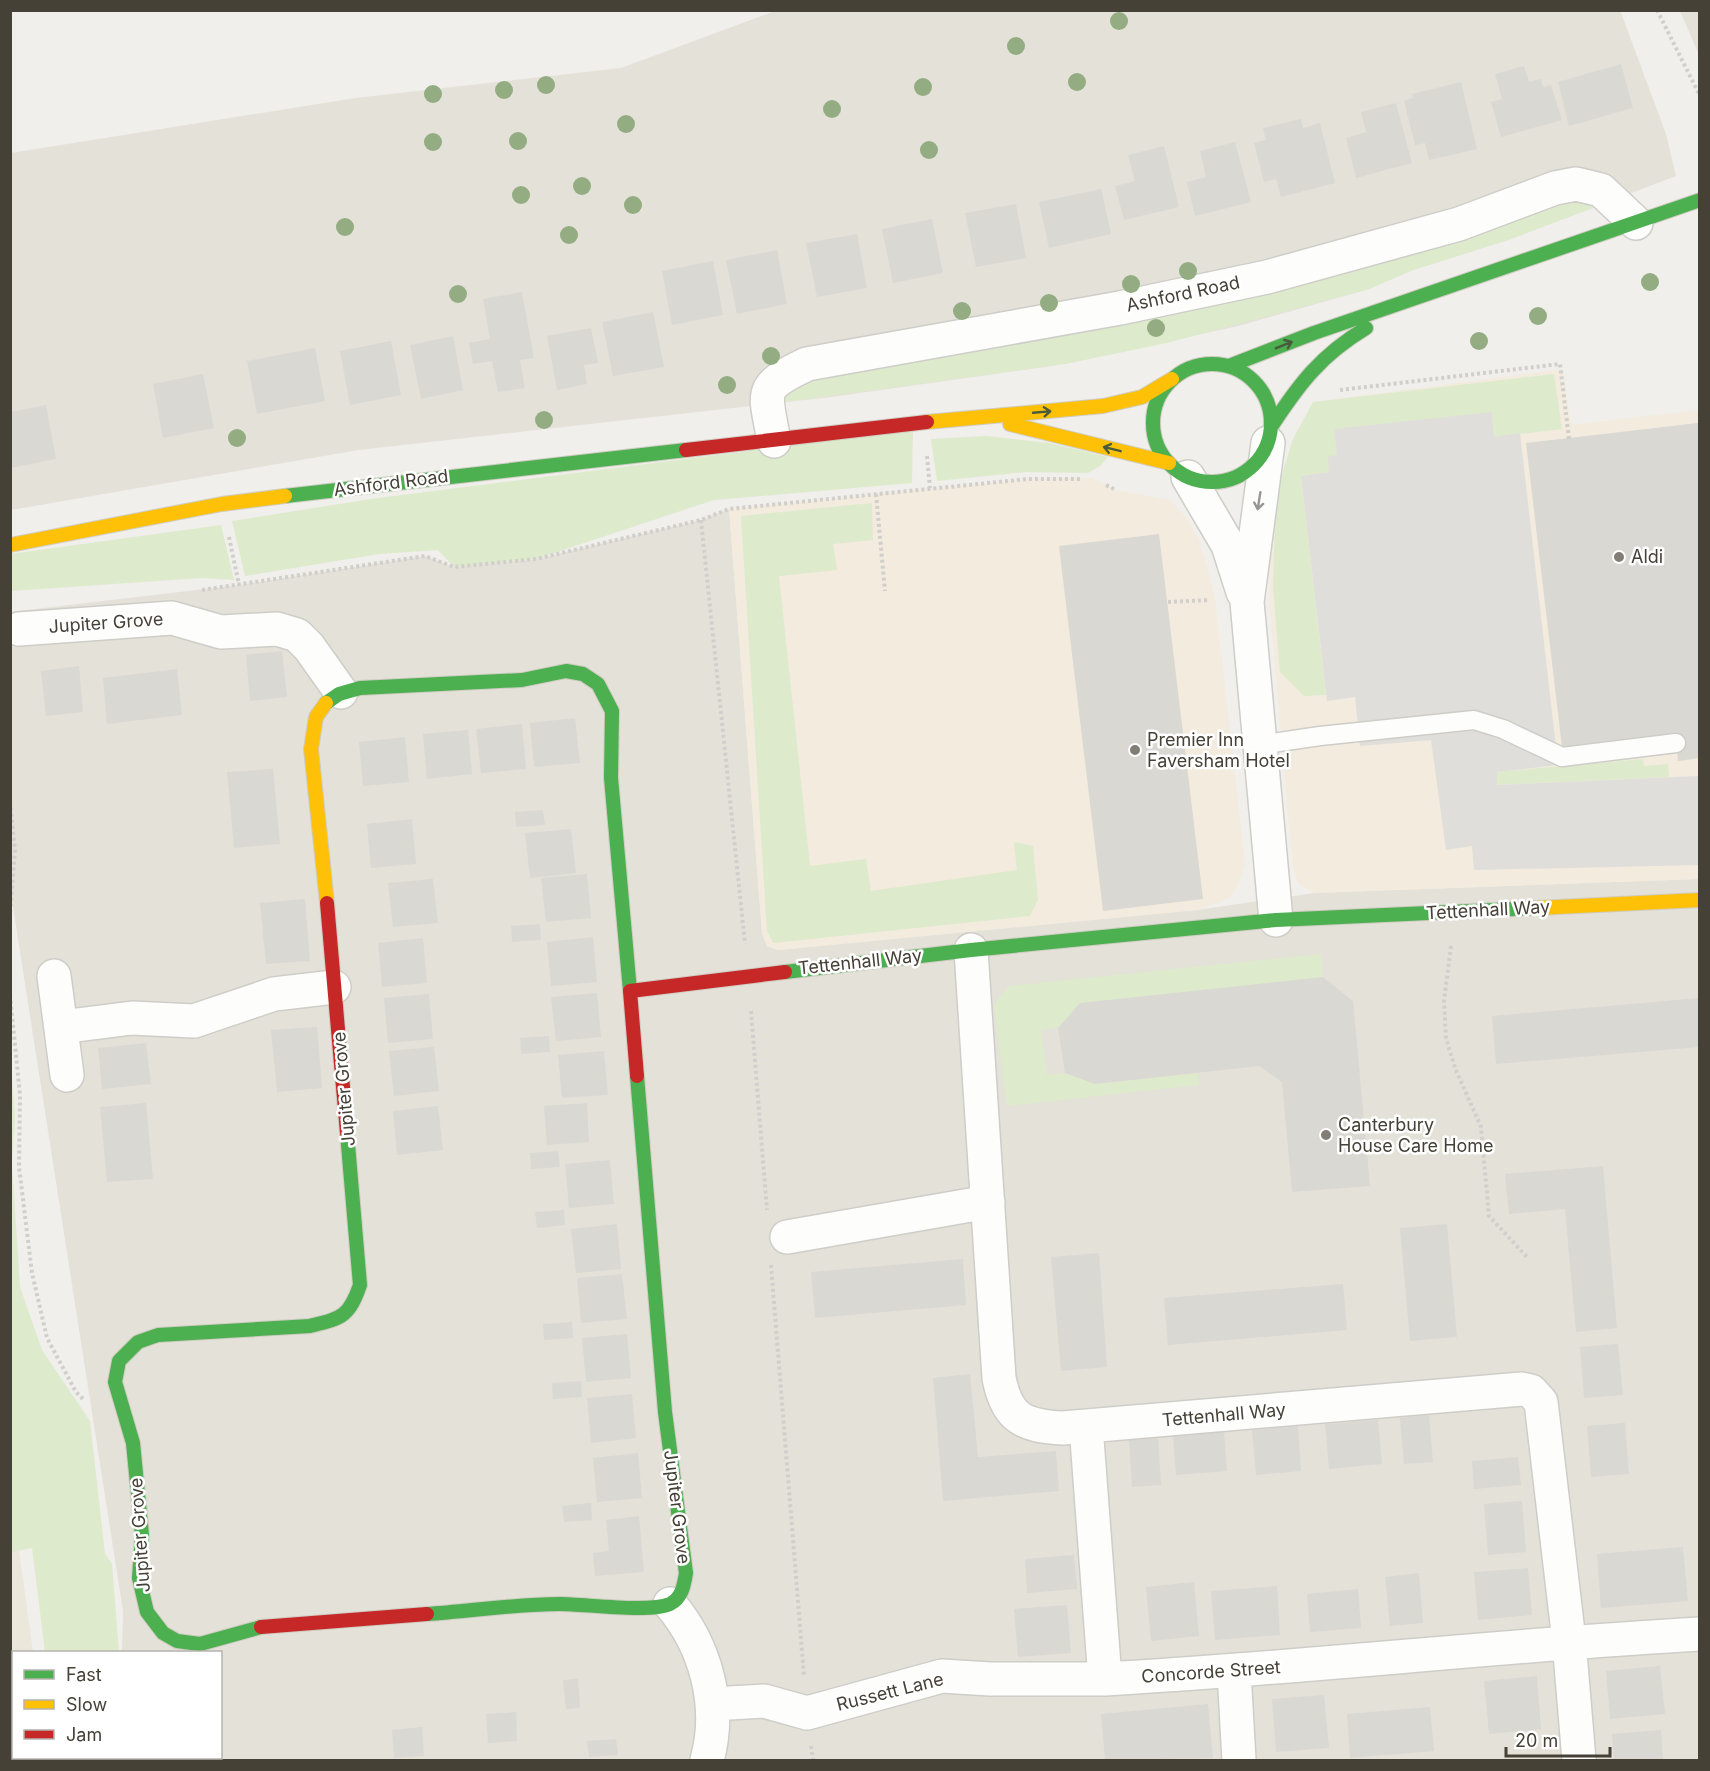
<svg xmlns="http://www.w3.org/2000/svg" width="1710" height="1771" viewBox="0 0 1710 1771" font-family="Inter,sans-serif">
	<rect width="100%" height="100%" fill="#f0efeb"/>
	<path fill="#e4e1d8" d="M 1620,10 L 1666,134 L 1676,176 L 1511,239 L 1413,270 L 1369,289 L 1238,326 L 1065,364 L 831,397 L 359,450 L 11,510 L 11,153 L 355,98 L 621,68 L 775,11 Z
		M 1680,11 L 1699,11 L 1699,55 Z
		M 729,509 L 762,933 L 767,946 L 778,950 L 1197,910 L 1314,893 L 1699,879 L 1699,1760 L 123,1760 L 122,1758 L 220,1758 L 220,1652 L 122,1652 L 123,1611 L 11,894 L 10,612 L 239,585 L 425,556 L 454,567 L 536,559 L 701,520 Z"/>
	<path fill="#f2ebde" d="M 1563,369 L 1571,425 L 1699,410 L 1699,879 L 1314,893 L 1299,884 L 1293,868 L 1269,598 L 1270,538 L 1279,483 L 1293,439 L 1313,402 Z
		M 1092,478 L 1116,490 L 1170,500 L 1186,517 L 1199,540 L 1208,569 L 1215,599 L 1245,863 L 1239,883 L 1230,898 L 1197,910 L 778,950 L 767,946 L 762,933 L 729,509 L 1028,479 Z"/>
	<path fill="#ebe7db" d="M 19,1550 L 33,1652 L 14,1652 L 14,1758 L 47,1758 L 48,1760 L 11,1760 L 10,1552 Z"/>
	<path fill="#ddeacc" d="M 1577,195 L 1601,205 L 1511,239 L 1413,270 L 1369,289 L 1167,343 L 1065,364 L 785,402 L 788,381 Z
		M 1554,374 L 1562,429 L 1494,437 L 1492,413 L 1337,455 L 1329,472 L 1301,476 L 1326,695 L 1304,696 L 1280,672 L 1273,586 L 1275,521 L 1279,484 L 1293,439 L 1313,402 Z
		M 913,430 L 912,483 L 714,500 L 536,559 L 454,567 L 438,550 L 379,554 L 245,576 L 232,521 L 371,499 Z
		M 987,436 L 1049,443 L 1108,457 L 1100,466 L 1088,473 L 1026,472 L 937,481 L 931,439 Z
		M 872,503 L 873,540 L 833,544 L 837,570 L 779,576 L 810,866 L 866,859 L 871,891 L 1017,870 L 1014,842 L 1033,846 L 1038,900 L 1030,916 L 773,943 L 767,931 L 741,516 Z
		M 221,525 L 234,580 L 202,578 L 11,591 L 10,554 Z
		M 1643,759 L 1644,766 L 1668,764 L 1669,777 L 1497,785 L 1496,772 Z
		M 1321,954 L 1323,977 L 1041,1030 L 1047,1075 L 1065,1073 L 1095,1084 L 1198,1073 L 1199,1085 L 1007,1106 L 994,1005 L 1009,986 Z
		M 11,1064 L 15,1118 L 12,1163 L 20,1287 L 42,1350 L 90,1421 L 105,1554 L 112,1564 L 119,1652 L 45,1652 L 32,1548 L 11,1552 Z"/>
	<path fill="#e0dedb" d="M 1492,412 L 1494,437 L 1520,433 L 1558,765 L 1497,772 L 1497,785 L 1699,776 L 1699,865 L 1474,870 L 1472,846 L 1446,850 L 1431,740 L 1360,746 L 1355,697 L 1327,701 L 1301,476 L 1329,472 L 1328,456 L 1337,455 L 1334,429 Z"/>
	<path fill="#dad8d3" d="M 1621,64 L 1633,108 L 1569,126 L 1558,82 Z
		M 1524,66 L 1529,82 L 1541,79 L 1543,87 L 1551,85 L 1562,120 L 1501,137 L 1491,102 L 1502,99 L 1495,74 Z
		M 1461,82 L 1477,149 L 1429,160 L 1425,143 L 1415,145 L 1404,101 L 1413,98 L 1412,94 Z
		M 1396,103 L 1412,163 L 1356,178 L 1346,138 L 1366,132 L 1361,112 Z
		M 1301,119 L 1303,128 L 1320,123 L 1335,183 L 1281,197 L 1276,179 L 1264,182 L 1254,143 L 1266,140 L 1263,128 Z
		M 1235,142 L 1251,202 L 1195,216 L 1187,182 L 1206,177 L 1200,151 Z
		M 1164,146 L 1179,207 L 1124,220 L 1115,186 L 1135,181 L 1128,155 Z
		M 1101,189 L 1111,234 L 1049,248 L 1039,202 Z
		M 1016,204 L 1026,258 L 976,267 L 965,213 Z
		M 932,219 L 943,273 L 893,283 L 882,229 Z
		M 857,234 L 867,288 L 817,297 L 806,243 Z
		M 777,250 L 787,304 L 737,314 L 726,260 Z
		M 713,261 L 723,315 L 672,325 L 662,271 Z
		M 522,292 L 534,358 L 520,360 L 525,388 L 498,392 L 492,361 L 473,364 L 469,343 L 490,339 L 483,299 Z
		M 653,312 L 664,367 L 613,376 L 602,322 Z
		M 591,328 L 598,363 L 584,365 L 587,384 L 557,390 L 547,336 Z
		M 453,336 L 463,390 L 421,399 L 410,345 Z
		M 391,341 L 401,395 L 350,405 L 340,351 Z
		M 315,348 L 325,401 L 257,414 L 247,361 Z
		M 203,374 L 214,428 L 163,438 L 153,384 Z
		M 46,405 L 56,459 L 10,468 L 10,412 Z
		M 1698,423 L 1700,758 L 1678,761 L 1676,734 L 1562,747 L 1526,443 Z
		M 1159,534 L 1203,899 L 1103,911 L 1059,546 Z
		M 282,651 L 287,697 L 250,701 L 246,655 Z
		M 79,666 L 83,712 L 46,716 L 41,671 Z
		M 177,669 L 182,715 L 107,724 L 103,678 Z
		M 575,718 L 580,763 L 534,767 L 530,723 Z
		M 522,724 L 526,769 L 481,773 L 476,729 Z
		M 468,730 L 472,774 L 427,779 L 423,734 Z
		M 405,737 L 409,782 L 363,786 L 359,742 Z
		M 273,769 L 280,844 L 234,848 L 227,772 Z
		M 543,810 L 545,825 L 516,827 L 515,812 Z
		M 412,819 L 416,864 L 371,868 L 367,824 Z
		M 571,829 L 576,873 L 530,878 L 525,833 Z
		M 587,874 L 591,918 L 546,922 L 541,878 Z
		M 433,879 L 438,923 L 393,927 L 388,883 Z
		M 305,899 L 310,961 L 266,964 L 260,903 Z
		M 540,924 L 541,940 L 512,942 L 511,926 Z
		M 593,937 L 597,982 L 551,986 L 547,942 Z
		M 423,938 L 427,983 L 382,987 L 378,943 Z
		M 1323,977 L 1353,1001 L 1370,1186 L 1292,1192 L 1282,1082 L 1259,1066 L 1095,1084 L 1065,1073 L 1058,1028 L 1080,1003 Z
		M 597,993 L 601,1037 L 556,1041 L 551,997 Z
		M 429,994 L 433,1039 L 388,1043 L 384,998 Z
		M 1700,998 L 1700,1047 L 1496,1064 L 1492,1016 Z
		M 317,1027 L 322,1088 L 277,1092 L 271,1030 Z
		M 549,1036 L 550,1052 L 521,1054 L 520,1038 Z
		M 146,1043 L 151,1084 L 102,1089 L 98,1048 Z
		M 434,1047 L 439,1091 L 394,1096 L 389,1051 Z
		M 604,1051 L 608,1095 L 562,1098 L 558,1055 Z
		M 146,1103 L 153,1179 L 107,1182 L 100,1107 Z
		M 587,1103 L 589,1142 L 547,1145 L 544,1106 Z
		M 438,1106 L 443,1150 L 397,1155 L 393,1111 Z
		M 558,1151 L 560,1167 L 531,1169 L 530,1153 Z
		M 610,1160 L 614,1204 L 569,1208 L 565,1164 Z
		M 1603,1166 L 1617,1328 L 1576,1332 L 1565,1209 L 1509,1214 L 1505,1174 Z
		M 564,1210 L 565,1225 L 537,1228 L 535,1212 Z
		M 617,1224 L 621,1269 L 576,1273 L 571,1229 Z
		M 1447,1224 L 1457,1337 L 1410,1341 L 1400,1228 Z
		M 1099,1253 L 1107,1367 L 1061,1371 L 1051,1257 Z
		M 963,1259 L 966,1305 L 815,1318 L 811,1272 Z
		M 622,1274 L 627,1319 L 581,1323 L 577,1278 Z
		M 1343,1284 L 1347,1330 L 1168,1345 L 1164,1298 Z
		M 572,1322 L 573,1338 L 544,1340 L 543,1324 Z
		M 627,1334 L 631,1378 L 586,1382 L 582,1338 Z
		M 1618,1344 L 1623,1395 L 1584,1398 L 1580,1347 Z
		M 970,1374 L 978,1457 L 1056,1451 L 1059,1491 L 943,1501 L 933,1378 Z
		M 581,1381 L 582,1397 L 553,1399 L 552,1383 Z
		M 632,1394 L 636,1438 L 591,1443 L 587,1398 Z
		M 1429,1415 L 1433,1462 L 1404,1464 L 1400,1418 Z
		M 1378,1420 L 1382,1464 L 1329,1469 L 1325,1424 Z
		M 1625,1423 L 1629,1474 L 1591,1477 L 1587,1426 Z
		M 1298,1426 L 1301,1471 L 1256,1475 L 1252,1430 Z
		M 1224,1432 L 1227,1471 L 1176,1475 L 1173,1436 Z
		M 1158,1438 L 1161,1485 L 1132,1487 L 1129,1440 Z
		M 638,1453 L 642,1498 L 597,1502 L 593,1458 Z
		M 1518,1457 L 1521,1485 L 1474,1489 L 1472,1461 Z
		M 1522,1501 L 1526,1552 L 1488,1555 L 1484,1504 Z
		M 591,1503 L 592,1520 L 564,1522 L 562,1506 Z
		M 639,1516 L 644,1572 L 595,1576 L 593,1553 L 609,1551 L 606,1520 Z
		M 1683,1547 L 1688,1601 L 1601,1608 L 1597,1554 Z
		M 1074,1555 L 1077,1589 L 1027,1593 L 1025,1559 Z
		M 1528,1568 L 1532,1615 L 1478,1620 L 1474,1572 Z
		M 1419,1573 L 1423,1623 L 1390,1626 L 1385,1577 Z
		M 1194,1582 L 1199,1636 L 1151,1641 L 1146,1587 Z
		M 1277,1586 L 1280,1635 L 1215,1640 L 1211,1591 Z
		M 1358,1589 L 1361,1628 L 1310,1632 L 1307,1594 Z
		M 1067,1605 L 1071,1653 L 1018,1657 L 1014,1609 Z
		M 1660,1666 L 1665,1714 L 1610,1719 L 1606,1671 Z
		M 1537,1676 L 1541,1729 L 1489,1734 L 1484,1681 Z
		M 578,1679 L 580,1708 L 566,1709 L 563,1680 Z
		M 1324,1695 L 1329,1748 L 1276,1752 L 1272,1699 Z
		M 1208,1704 L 1213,1758 L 1105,1760 L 1101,1714 Z
		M 1430,1707 L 1434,1751 L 1350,1758 L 1347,1714 Z
		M 516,1712 L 517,1741 L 488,1743 L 486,1714 Z
		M 422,1727 L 424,1756 L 394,1758 L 392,1730 Z
		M 1661,1730 L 1663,1760 L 1614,1760 L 1612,1734 Z
		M 616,1739 L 618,1755 L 589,1757 L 587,1741 Z"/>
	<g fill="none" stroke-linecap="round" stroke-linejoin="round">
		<g stroke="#cecdc8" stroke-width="21">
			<path id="lane" d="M 1259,745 L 1320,736 L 1474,720 L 1503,729 L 1562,757 L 1676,743"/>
		</g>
		<g stroke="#cecdc8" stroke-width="36">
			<path id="street" d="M 774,441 C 765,390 757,388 807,364 L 1120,308 L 1267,277 L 1459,224 L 1555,188 L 1576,184 L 1601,190 L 1636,223
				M 1268,443 L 1247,602 L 1276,920
				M 1188,477 L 1228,545 L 1243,592
				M 19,629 L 172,618 L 221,632 L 277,629 L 297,635 L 309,647 L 341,692
				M 971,950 L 999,1378 C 1007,1419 1024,1426 1063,1428 L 1522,1389 L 1531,1391 L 1541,1402 L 1569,1641 L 1579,1760
				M 54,976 L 67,1075
				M 61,1027 L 132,1018 L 194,1021 L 274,994 L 334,987
				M 787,1237 L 988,1202
				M 1086,1426 L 1105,1679 C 1304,1668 1501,1645 1700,1634
				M 670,1604 C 706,1646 722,1706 707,1760
				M 1234,1672 L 1239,1760
				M 713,1704 L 764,1701 L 807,1713 L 942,1676 L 990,1679 L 1105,1679"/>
		</g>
		<g stroke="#cfccc2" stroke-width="16">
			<path id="fast" d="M1153 423a59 59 0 1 1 118 0a59 59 0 1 1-118 0Z
				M 1229,366 L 1314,333 L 1700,200
				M 1271,427 C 1299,384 1321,355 1366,328
				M 285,496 L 686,450
				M 326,703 L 339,694 L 360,688 L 522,680 L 566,671 L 583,674 L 598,684 L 612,711 L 611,778 L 630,991
				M 785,972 L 971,950 L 1276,920 L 1537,908
				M 427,1614 C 471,1611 516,1604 560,1604 C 585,1604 649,1613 670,1604 C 682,1598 684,1585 686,1573 L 665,1412 L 637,1076
				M 261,1627 L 200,1644 L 177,1641 L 163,1633 L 147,1612 L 139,1578 L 142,1535 L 133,1443 L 115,1382 L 119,1361 L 138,1342 L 158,1335 L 310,1326 C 342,1318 349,1317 360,1285 L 347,1133"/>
		</g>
		<g stroke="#cfccc2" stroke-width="16">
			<path id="slow" d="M 927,422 L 1103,406 L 1142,397 L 1172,379
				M 1010,424 L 1169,463
				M 10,545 L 222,504 L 285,496
				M 326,703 L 316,717 L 311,749 L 327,903
				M 1537,908 L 1700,900"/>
		</g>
		<g stroke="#cfccc2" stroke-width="16">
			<path id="jam" d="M 686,450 L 927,422
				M 327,903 L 347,1133
				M 637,1076 L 630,991 L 785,972
				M 261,1627 L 427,1614"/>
		</g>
		<path stroke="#d1cfcc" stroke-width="4" stroke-dasharray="3 3" stroke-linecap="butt" d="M 1657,10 L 1700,96
			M 1340,390 L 1560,364 L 1569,439
			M 927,456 L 930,488
			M 1106,485 L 1116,490
			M 876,494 L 885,591
			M 701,520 L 745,944
			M 229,537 L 239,585
			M 202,590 L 425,556 L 454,567 L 536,559 L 701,520 L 729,509 L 1028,479 L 1082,479
			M 1168,602 L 1209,600
			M 10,802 L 15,850 L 10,914
			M 1451,946 L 1444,1001 L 1446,1038 L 1455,1068 L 1481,1127 L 1489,1216 L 1527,1257
			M 10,995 L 20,1095 L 19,1167 L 32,1273 L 47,1338 L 76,1392 L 83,1399
			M 751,1011 L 767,1210
			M 771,1265 L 804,1676
			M 811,1746 L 813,1760
			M 157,1758 L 158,1760"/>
		<use href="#lane" stroke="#fdfdfc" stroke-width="18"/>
		<use href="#street" stroke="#fdfdfc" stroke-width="33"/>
		<use href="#fast" stroke="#4caf50" stroke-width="14"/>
		<use href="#slow" stroke="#ffc107" stroke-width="14"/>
		<use href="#jam" stroke="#c62828" stroke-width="14"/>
	</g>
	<g fill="#93ac82">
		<circle cx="1119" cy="21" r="9"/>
		<circle cx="1016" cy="46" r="9"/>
		<circle cx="1077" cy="82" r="9"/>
		<circle cx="546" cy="85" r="9"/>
		<circle cx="923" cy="87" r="9"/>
		<circle cx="504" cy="90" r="9"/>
		<circle cx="433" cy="94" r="9"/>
		<circle cx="832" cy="109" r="9"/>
		<circle cx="626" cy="124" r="9"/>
		<circle cx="518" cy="141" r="9"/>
		<circle cx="433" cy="142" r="9"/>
		<circle cx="929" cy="150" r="9"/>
		<circle cx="582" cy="186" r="9"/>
		<circle cx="521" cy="195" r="9"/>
		<circle cx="633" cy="205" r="9"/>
		<circle cx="345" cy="227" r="9"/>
		<circle cx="569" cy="235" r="9"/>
		<circle cx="1188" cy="271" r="9"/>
		<circle cx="1650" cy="282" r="9"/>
		<circle cx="1131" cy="284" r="9"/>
		<circle cx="458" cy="294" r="9"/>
		<circle cx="1049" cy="303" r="9"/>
		<circle cx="962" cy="311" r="9"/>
		<circle cx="1538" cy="316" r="9"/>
		<circle cx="1156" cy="328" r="9"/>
		<circle cx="1479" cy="341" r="9"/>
		<circle cx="771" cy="356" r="9"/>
		<circle cx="727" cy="385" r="9"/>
		<circle cx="544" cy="420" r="9"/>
		<circle cx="237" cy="438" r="9"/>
	</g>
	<defs><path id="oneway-shaft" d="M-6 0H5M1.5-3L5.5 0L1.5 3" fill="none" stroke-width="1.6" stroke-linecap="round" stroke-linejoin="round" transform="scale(1.5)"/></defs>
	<g stroke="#485c3d">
		<use href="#oneway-shaft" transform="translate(1284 345) rotate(-22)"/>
		<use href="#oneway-shaft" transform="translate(1042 412) rotate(-5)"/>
		<use href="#oneway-shaft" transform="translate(1112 449) rotate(-166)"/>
	</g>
	<use stroke="#989690" href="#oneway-shaft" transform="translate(1259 501) rotate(99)"/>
	<g fill="#827e76" stroke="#fff" stroke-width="2">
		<circle cx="1619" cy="557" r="6"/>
		<circle cx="1135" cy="750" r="6"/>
		<circle cx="1326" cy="1135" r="6"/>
	</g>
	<g text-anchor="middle" stroke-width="5" stroke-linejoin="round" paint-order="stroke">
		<g font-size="18" fill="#464137" stroke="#fff">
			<text transform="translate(1183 294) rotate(-12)" y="6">Ashford Road</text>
			<text transform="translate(391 483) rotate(-7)" y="6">Ashford Road</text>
			<text transform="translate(106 623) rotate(-4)" y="6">Jupiter Grove</text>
			<text transform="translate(1488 910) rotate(-3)" y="6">Tettenhall Way</text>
			<text transform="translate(860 962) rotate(-6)" y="6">Tettenhall Way</text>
			<text transform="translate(344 1089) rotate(-95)" y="6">Jupiter Grove</text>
			<text transform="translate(1224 1415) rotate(-5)" y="6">Tettenhall Way</text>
			<text transform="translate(677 1507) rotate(83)" y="6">Jupiter Grove</text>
			<text transform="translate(140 1535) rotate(-94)" y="6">Jupiter Grove</text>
			<text transform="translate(1211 1672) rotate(-4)" y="6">Concorde Street</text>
			<text transform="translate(890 1692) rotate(-14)" y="6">Russett Lane</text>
		</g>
		<g font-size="18" fill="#464137" stroke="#fff" text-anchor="start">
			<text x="1631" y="563">Aldi</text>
			<text x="1147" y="746">Premier Inn<tspan x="1147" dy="21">Faversham Hotel</tspan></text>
			<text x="1338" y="1131">Canterbury<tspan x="1338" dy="21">House Care Home</tspan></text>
		</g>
	</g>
	<rect width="1710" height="1771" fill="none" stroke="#464137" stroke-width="24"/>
	<rect x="12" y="1651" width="210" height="108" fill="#ffffff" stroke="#b5b3af" stroke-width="1.5"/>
	<rect x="24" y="1670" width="30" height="9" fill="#4caf50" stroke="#b5b3af" stroke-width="1.5"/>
	<text x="66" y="1681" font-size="18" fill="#464137">Fast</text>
	<rect x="24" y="1700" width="30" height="9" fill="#ffc107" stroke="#b5b3af" stroke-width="1.5"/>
	<text x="66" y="1711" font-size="18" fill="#464137">Slow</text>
	<rect x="24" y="1730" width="30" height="9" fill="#c62828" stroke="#b5b3af" stroke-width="1.5"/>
	<text x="66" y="1741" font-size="18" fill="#464137">Jam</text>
	<path d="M1506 1747v9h104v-9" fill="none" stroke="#464137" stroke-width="3"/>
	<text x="1515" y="1747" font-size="18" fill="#464137" stroke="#ffffff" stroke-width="4.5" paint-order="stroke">20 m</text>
</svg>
